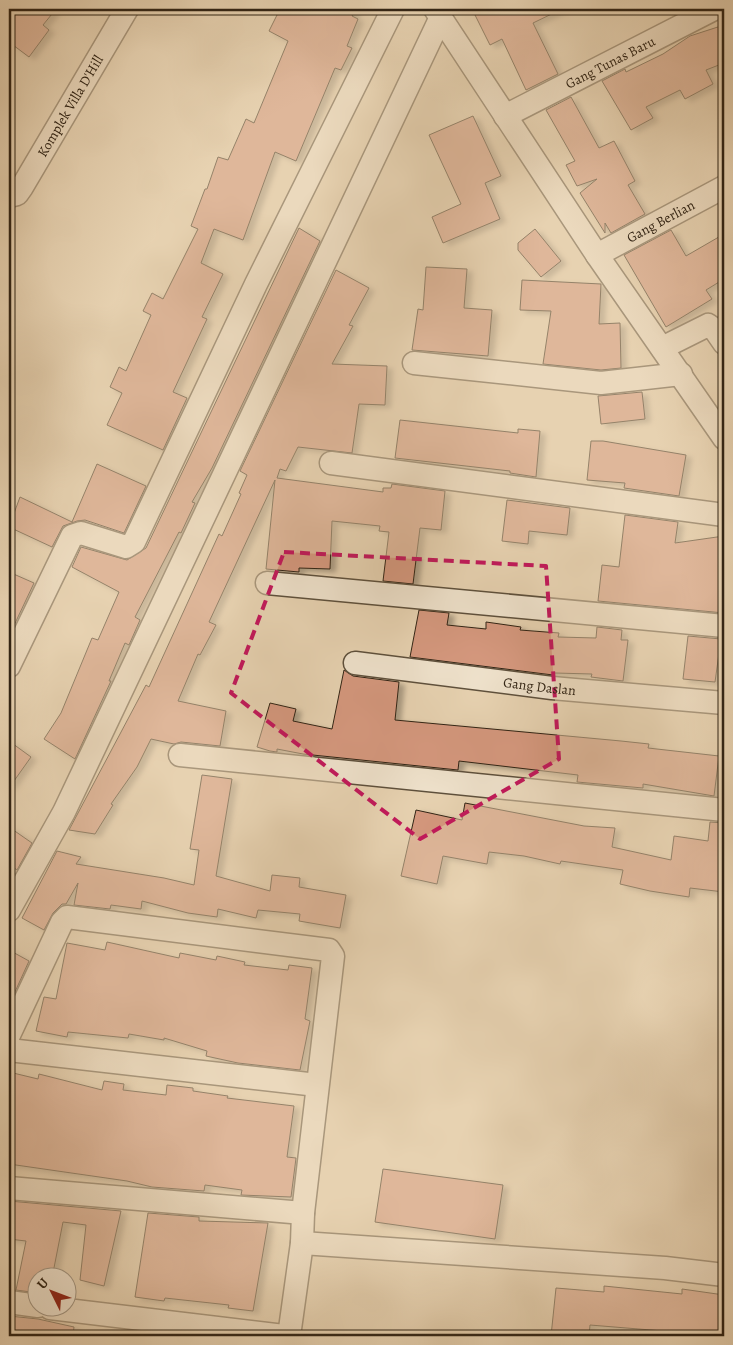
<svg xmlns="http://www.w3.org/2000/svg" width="733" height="1345" viewBox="0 0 733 1345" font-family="Alegreya,serif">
	<defs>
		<filter id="shadow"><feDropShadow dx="5.5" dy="3" stdDeviation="2.5" flood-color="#0004"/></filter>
	</defs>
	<rect width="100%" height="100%" fill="#e7d2b1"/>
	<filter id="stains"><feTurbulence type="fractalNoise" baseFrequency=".004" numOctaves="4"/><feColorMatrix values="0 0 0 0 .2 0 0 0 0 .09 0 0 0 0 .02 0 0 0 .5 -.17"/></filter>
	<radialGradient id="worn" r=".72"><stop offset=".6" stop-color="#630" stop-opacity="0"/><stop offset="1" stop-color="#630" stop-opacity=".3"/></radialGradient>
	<path fill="#d5987e" stroke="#312415" filter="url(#shadow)" d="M 9,9 L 56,9 L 43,25 L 49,30 L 29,57 L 9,42 Z
		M 280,9 L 356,9 L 352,16 L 358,19 L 347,46 L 352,48 L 341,70 L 335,68 L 296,161 L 275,152 L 243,240 L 214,229 L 201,263 L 223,274 L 202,317 L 207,319 L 173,392 L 187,398 L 163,450 L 107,425 L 122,393 L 110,387 L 119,367 L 126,371 L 151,315 L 143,311 L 152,293 L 163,299 L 198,229 L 191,226 L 205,189 L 207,189 L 218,157 L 228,160 L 246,119 L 254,123 L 288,41 L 269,31 Z
		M 472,9 L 562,9 L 533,23 L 558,74 L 526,90 L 502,39 L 490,45 Z
		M 724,25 L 724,63 L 706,70 L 713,84 L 685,99 L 680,90 L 646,107 L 653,118 L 631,130 L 602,81 L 625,69 L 626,72 L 663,54 L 690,36 Z
		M 571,97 L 599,148 L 614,141 L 635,181 L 628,185 L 645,214 L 611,233 L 605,223 L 605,233 L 580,193 L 597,179 L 577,186 L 566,165 L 575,161 L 546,110 Z
		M 473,116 L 501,176 L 485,183 L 500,219 L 443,243 L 432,217 L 461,204 L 429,135 Z
		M 299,228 L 320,241 L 212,468 L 192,502 L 195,503 L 181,533 L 179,532 L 135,617 L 140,620 L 129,645 L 125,643 L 109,681 L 111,681 L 75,759 L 44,739 L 61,713 L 92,638 L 98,640 L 119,592 L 72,567 L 81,547 L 127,560 L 146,548 Z
		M 535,229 L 561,261 L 541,277 L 518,250 L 518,243 Z
		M 671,230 L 686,256 L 724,234 L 724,279 L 706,290 L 712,299 L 666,327 L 624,255 Z
		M 426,267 L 467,269 L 464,308 L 492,310 L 488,356 L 412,350 L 418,309 L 423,310 Z
		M 336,270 L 369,288 L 349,325 L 353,326 L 332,364 L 387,366 L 385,405 L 359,404 L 352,453 L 298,447 L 286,471 L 280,469 L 277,478 L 383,492 L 383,488 L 391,488 L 392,484 L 445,491 L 441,530 L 420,528 L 413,584 L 383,581 L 389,532 L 379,531 L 380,526 L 332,521 L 330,569 L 299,568 L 299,572 L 266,569 L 275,480 L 209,622 L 216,625 L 200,655 L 198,654 L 178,701 L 226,711 L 220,746 L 181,742 L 174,744 L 151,739 L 137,767 L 111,804 L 113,805 L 95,834 L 69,830 L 146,685 L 149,687 L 219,534 L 222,536 L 241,494 L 239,493 L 247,475 L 240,471 Z
		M 522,280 L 601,284 L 599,324 L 620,323 L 621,368 L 601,370 L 543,364 L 551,311 L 520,310 Z
		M 642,392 L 645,419 L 601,424 L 598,396 Z
		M 400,420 L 518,433 L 518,429 L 540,431 L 536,477 L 510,473 L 510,471 L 395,458 Z
		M 591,441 L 603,441 L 686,455 L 679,496 L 624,488 L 625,483 L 587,480 Z
		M 97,464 L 146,486 L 124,533 L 85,520 L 77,521 L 63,526 L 52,547 L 9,527 L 20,497 L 72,522 Z
		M 507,500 L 570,508 L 567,535 L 529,531 L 528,544 L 502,541 Z
		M 625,515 L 678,522 L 675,543 L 724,536 L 724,613 L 598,601 L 602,565 L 619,567 Z
		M 9,572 L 34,583 L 9,636 Z
		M 419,610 L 449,613 L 447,625 L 486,629 L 486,622 L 521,627 L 520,630 L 559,633 L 558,637 L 596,638 L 597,627 L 622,630 L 621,640 L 628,640 L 623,681 L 591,677 L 592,674 L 555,673 L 553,675 L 410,657 Z
		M 688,636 L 721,639 L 715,682 L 683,679 Z
		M 344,670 L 353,676 L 399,682 L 395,720 L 621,741 L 649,744 L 648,748 L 719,756 L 714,796 L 643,784 L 643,788 L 577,782 L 578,775 L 459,761 L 458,770 L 303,754 L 277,749 L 277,752 L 270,751 L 257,747 L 270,703 L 296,709 L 293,721 L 332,729 Z
		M 9,741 L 31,757 L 9,788 Z
		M 202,775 L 232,779 L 216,876 L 270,891 L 272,875 L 300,878 L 299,887 L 346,895 L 340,928 L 299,921 L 300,914 L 258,910 L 256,918 L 218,909 L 217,917 L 188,913 L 142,901 L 141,909 L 111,905 L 110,909 L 74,905 L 78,883 L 66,904 L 62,904 L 53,913 L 44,930 L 22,918 L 57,851 L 81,857 L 76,864 L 164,878 L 194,885 L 199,850 L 190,849 Z
		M 465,803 L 584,826 L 615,828 L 612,847 L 671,860 L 674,836 L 708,841 L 710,822 L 724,823 L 724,892 L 690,888 L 689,897 L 650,891 L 620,884 L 623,870 L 561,861 L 560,864 L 524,856 L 489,852 L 487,864 L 443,856 L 437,884 L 401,876 L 416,810 L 462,820 Z
		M 9,827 L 32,843 L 17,870 L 9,864 Z
		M 107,942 L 179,958 L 180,953 L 216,960 L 217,956 L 245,962 L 244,965 L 288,970 L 289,965 L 312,968 L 305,1019 L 310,1021 L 300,1070 L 238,1063 L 206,1056 L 207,1051 L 164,1038 L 164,1040 L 129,1034 L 128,1038 L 68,1032 L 67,1037 L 36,1031 L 44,997 L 56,999 L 67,943 L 105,950 Z
		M 9,950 L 29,961 L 9,1005 Z
		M 9,1072 L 38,1079 L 39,1074 L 102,1090 L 104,1081 L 124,1084 L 123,1090 L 166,1095 L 167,1085 L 193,1088 L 193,1091 L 228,1096 L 227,1098 L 294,1106 L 287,1157 L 296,1158 L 291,1197 L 241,1195 L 242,1190 L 205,1185 L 204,1191 L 152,1187 L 127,1181 L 9,1164 Z
		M 383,1169 L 503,1185 L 495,1239 L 375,1222 Z
		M 9,1201 L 121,1211 L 104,1286 L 80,1280 L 86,1225 L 63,1222 L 52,1278 L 38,1278 L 38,1293 L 16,1290 L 26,1241 L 9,1239 Z
		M 148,1213 L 199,1217 L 199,1221 L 268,1223 L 253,1311 L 228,1308 L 229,1305 L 165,1298 L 164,1301 L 135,1297 Z
		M 604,1286 L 682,1294 L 682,1289 L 724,1295 L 724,1336 L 590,1325 L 589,1336 L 551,1336 L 556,1288 L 604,1292 Z
		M 9,1316 L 38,1319 L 74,1327 L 73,1336 L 9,1336 Z"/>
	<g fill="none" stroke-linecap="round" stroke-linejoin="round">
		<g stroke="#5e503c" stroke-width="25">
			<g id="street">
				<path d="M 435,9 L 597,255 L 724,438"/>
				<path id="s1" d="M 505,116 L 714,9"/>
				<path id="s2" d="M 9,196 L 17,194 L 22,187 L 127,9"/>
				<path id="s3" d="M 597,255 L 724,187"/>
				<path d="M 662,348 L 708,325 L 715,330 L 724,343"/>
				<path d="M 414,363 L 601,383 L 681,374"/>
				<path d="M 331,463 L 724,515"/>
				<path d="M 267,583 L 724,626"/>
				<path id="s4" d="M 355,663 L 552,688 L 724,703"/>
				<path d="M 9,666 L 72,536 L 81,533 L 126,547 L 134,542 L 256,284 L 393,9"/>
				<path d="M 180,755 L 724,810"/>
				<path d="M 9,910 L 64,812 L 441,17"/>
				<path d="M 9,1035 L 62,922 L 67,917 L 329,950 L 333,956 L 303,1213 L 302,1243 L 289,1336"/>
				<path d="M 9,1050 L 317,1085"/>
				<path d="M 9,1188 L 303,1213"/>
				<path d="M 302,1243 L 665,1268 L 724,1275"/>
				<path d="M 9,1302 L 38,1306"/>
				<path d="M 50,1308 L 284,1336"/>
			</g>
		</g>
		<use href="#street" stroke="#efe2cc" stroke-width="22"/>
	</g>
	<path d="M0 0H733V1345H0ZM 284,552 L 546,566 L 559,759 L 420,839 L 231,693 Z" fill="#e7d2b1" fill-opacity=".55" fill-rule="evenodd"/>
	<path fill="none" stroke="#c2185b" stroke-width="4" stroke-dasharray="10 6" stroke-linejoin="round" d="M 284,552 L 546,566 L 559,759 L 420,839 L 231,693 Z"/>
	<g text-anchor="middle" stroke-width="4" stroke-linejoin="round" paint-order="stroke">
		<g font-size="14" fill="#312415" stroke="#efe2cc">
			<text dy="5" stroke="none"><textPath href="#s1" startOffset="118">Gang Tunas Baru</textPath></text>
			<text dy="5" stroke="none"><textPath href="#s2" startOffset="111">Komplek Villa D'Hill</textPath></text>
			<text dy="5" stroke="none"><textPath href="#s3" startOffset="72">Gang Berlian</textPath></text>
			<text dy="5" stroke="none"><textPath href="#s4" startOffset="186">Gang Daslan</textPath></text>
		</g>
	</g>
	<rect width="733" height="1345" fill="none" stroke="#e7d2b1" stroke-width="30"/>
	<rect x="10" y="10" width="713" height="1325" fill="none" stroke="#312415" stroke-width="2.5"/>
	<rect x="15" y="15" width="703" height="1315" fill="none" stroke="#312415"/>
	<g transform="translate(52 1292) rotate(312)"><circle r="24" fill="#efe2cc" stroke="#a39683"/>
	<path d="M0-4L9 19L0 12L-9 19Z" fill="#8f2418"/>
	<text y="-8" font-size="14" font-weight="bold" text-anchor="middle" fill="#312415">U</text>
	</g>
	<rect width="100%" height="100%" filter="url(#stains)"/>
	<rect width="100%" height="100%" fill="url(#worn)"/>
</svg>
